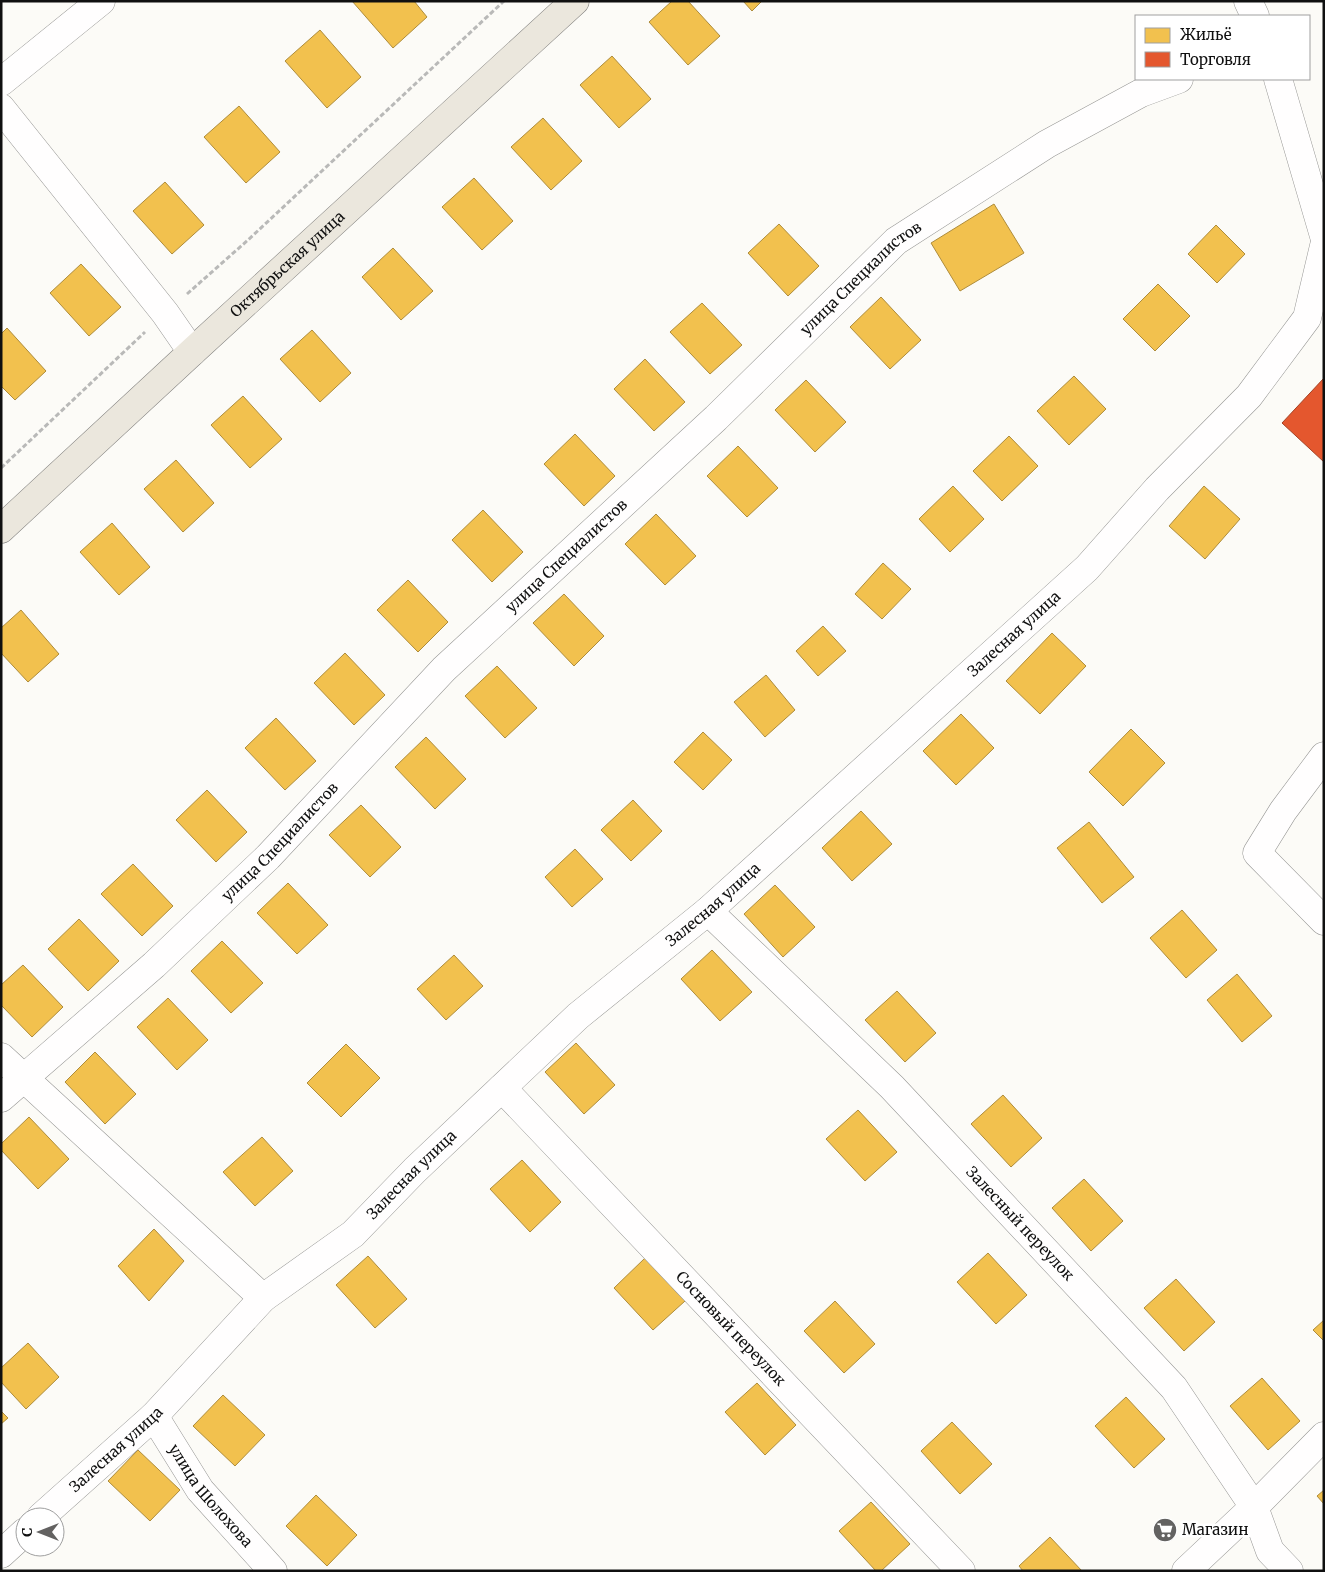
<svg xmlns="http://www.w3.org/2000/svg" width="1325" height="1572" viewBox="0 0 1325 1572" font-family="Merriweather,serif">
	<rect width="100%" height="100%" fill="#fcfbf7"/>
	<path fill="#f2c14e" stroke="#ae8c3b" d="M 352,1 L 414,1 L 427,17 L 393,48 Z
		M 672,1 L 688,1 L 720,36 L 688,65 L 649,22 Z
		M 743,1 L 762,1 L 752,11 Z
		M 320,30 L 361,77 L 327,108 L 285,61 Z
		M 612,56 L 651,99 L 619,128 L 580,85 Z
		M 239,106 L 280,152 L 246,183 L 204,137 Z
		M 543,118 L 582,161 L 551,190 L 511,147 Z
		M 474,178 L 513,221 L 482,250 L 442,207 Z
		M 165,182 L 204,225 L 172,254 L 133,211 Z
		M 994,204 L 1024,253 L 960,291 L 931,243 Z
		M 779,224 L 819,266 L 788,296 L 748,253 Z
		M 1216,225 L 1245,254 L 1217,283 L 1188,254 Z
		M 393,248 L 433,291 L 401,320 L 362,277 Z
		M 81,264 L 121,307 L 89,336 L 50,293 Z
		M 1158,284 L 1190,316 L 1155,351 L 1123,319 Z
		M 881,297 L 921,340 L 890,369 L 850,327 Z
		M 702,303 L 742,345 L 710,374 L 670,332 Z
		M 7,328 L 46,371 L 15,400 L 1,386 L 1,334 Z
		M 312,330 L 351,373 L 320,402 L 280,359 Z
		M 645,359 L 685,402 L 654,431 L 614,389 Z
		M 1074,376 L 1106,409 L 1069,445 L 1037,411 Z
		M 806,380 L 846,422 L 815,452 L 775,410 Z
		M 243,396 L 282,439 L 250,468 L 211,425 Z
		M 575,434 L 615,476 L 584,506 L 544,464 Z
		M 1009,436 L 1038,466 L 1002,501 L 973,471 Z
		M 738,446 L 778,488 L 747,517 L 707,476 Z
		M 176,460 L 214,503 L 183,532 L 144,489 Z
		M 953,486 L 984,519 L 950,552 L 919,519 Z
		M 1204,486 L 1240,519 L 1205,559 L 1169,526 Z
		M 483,510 L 523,552 L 492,582 L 452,540 Z
		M 656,514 L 696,556 L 665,585 L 625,544 Z
		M 112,523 L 150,567 L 119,595 L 80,552 Z
		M 883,563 L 911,589 L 882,619 L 855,594 Z
		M 408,580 L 448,622 L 418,652 L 377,610 Z
		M 564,594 L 604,636 L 574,666 L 533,623 Z
		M 21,610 L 59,654 L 28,682 L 1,653 L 1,628 Z
		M 823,626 L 846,651 L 818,676 L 796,651 Z
		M 1052,633 L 1086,666 L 1040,714 L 1006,681 Z
		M 345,653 L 385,695 L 354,725 L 314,683 Z
		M 497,666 L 537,708 L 505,738 L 465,696 Z
		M 766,675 L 795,710 L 765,737 L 734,702 Z
		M 961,714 L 994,748 L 956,785 L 923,751 Z
		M 276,718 L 316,761 L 285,790 L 245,748 Z
		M 1131,729 L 1165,763 L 1123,806 L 1089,772 Z
		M 703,732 L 732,760 L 703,790 L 674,762 Z
		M 426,737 L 466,779 L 435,809 L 395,767 Z
		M 207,790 L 247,832 L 216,862 L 176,820 Z
		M 633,800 L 662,831 L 631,861 L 601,830 Z
		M 361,805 L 401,847 L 370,877 L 329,835 Z
		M 861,811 L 892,844 L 852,881 L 822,848 Z
		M 1089,822 L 1134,877 L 1102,903 L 1057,848 Z
		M 575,849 L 603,879 L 572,907 L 545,877 Z
		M 133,864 L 173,906 L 142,936 L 101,894 Z
		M 288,883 L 328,925 L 297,954 L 257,913 Z
		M 775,885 L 815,927 L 783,957 L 744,914 Z
		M 1182,910 L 1217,950 L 1186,978 L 1150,938 Z
		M 79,919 L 119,961 L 88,991 L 48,949 Z
		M 222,941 L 263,983 L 231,1013 L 191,971 Z
		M 712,950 L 752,992 L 720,1021 L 681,979 Z
		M 454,955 L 483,986 L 446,1020 L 417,989 Z
		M 23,965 L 63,1007 L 32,1037 L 1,1005 L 1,985 Z
		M 1237,974 L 1272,1016 L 1242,1042 L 1207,1000 Z
		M 897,991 L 936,1033 L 905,1062 L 865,1020 Z
		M 168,998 L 208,1040 L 177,1070 L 137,1027 Z
		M 576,1043 L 615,1085 L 584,1114 L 545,1072 Z
		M 346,1044 L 380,1078 L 341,1117 L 307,1083 Z
		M 95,1052 L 136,1094 L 105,1124 L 65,1082 Z
		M 1003,1095 L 1042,1138 L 1011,1167 L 971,1124 Z
		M 858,1110 L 897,1152 L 865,1181 L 826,1139 Z
		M 29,1117 L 69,1159 L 38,1189 L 1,1150 L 1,1144 Z
		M 262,1137 L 293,1171 L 255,1206 L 223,1172 Z
		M 522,1160 L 561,1202 L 530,1232 L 490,1189 Z
		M 1084,1179 L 1123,1221 L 1091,1251 L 1052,1208 Z
		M 154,1229 L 184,1261 L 149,1301 L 118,1266 Z
		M 988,1253 L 1027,1295 L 996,1324 L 957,1282 Z
		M 368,1256 L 407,1299 L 375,1328 L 336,1285 Z
		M 645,1258 L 685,1301 L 653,1330 L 614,1288 Z
		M 1176,1279 L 1215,1322 L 1184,1351 L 1144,1308 Z
		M 835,1301 L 875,1344 L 844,1373 L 804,1331 Z
		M 1324,1320 L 1324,1341 L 1313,1330 Z
		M 28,1343 L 59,1377 L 26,1409 L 1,1382 L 1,1368 Z
		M 1262,1378 L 1300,1421 L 1268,1450 L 1230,1406 Z
		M 757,1383 L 796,1425 L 765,1455 L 725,1412 Z
		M 223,1395 L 265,1435 L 235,1466 L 193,1426 Z
		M 1126,1397 L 1165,1439 L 1134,1468 L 1095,1426 Z
		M 1,1411 L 8,1418 L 1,1424 Z
		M 952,1422 L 992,1464 L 960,1494 L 921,1451 Z
		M 138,1450 L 180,1490 L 150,1521 L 108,1481 Z
		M 1324,1490 L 1324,1504 L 1317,1496 Z
		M 316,1495 L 357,1535 L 327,1566 L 286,1526 Z
		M 871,1502 L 910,1544 L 881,1571 L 876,1571 L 839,1531 Z
		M 1050,1537 L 1082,1571 L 1023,1571 L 1019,1566 Z"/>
	<path fill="#e4572e" stroke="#a44225" d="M 1324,378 L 1324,462 L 1282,423 Z"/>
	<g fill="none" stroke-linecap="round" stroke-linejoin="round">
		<g stroke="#969694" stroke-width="29">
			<g id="minor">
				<path d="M 1248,1 L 1255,16"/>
				<path d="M 1278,79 L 1324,236"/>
				<path d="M 1,82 L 101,1"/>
				<path d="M 1,108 L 165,313 L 192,352"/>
				<path d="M 1324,756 L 1283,811 L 1257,853 L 1324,921"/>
				<path id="s1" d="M 708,911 L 892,1087 L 1174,1388 L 1254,1507 L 1270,1551 L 1289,1571"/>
				<path d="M 1,1057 L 263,1298"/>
				<path id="s2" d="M 502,1088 L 961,1571"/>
				<path id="s3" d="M 1,1098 L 154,965 L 268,857 L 444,669 L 716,418 L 896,241 L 1047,144 L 1141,93 L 1179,79"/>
				<path id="s4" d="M 154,1416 L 200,1490 L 273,1571"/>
				<path id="s5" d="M 41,1517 L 154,1416 L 263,1298 L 353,1234 L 415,1170 L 578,1016 L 708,911 L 1087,568 L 1157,489 L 1249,396 L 1307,318 L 1324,246"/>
				<path d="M 1,1554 L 25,1532"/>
				<path d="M 1186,1571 L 1254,1507 L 1324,1436"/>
			</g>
		</g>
		<g stroke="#848381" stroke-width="29">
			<g id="major">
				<path id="s6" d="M 1,529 L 192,352 L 575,1"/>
			</g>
		</g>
		<path stroke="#b9b9b8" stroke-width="3" stroke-dasharray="5 2.5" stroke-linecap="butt" d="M 187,294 L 248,240 L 504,1
			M 1,468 L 145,332"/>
		<use href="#minor" stroke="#fffefe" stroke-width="28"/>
		<use href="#major" stroke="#ebe7dd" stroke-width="28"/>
	</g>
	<defs>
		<g id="supermarket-disc" transform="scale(1.25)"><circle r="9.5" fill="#636261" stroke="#fff"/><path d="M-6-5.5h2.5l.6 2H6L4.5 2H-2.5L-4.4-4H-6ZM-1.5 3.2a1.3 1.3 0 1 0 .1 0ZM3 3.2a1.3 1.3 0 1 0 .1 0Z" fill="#fff"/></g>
	</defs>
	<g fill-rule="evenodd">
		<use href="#supermarket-disc" x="1165" y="1530"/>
	</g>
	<g text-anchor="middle" stroke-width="5" stroke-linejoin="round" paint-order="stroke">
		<g font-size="15" fill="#101010" stroke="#fff">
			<text dy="5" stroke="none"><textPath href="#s6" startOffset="390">Октябрьская улица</textPath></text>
			<text dy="5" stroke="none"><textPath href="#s3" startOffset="1189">улица Специалистов</textPath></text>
			<text dy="5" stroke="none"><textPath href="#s3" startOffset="784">улица Специалистов</textPath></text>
			<text dy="5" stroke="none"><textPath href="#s5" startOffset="1316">Залесная улица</textPath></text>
			<text dy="5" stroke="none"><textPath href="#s3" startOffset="379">улица Специалистов</textPath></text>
			<text dy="5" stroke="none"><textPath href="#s5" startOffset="911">Залесная улица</textPath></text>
			<text dy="5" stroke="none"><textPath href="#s5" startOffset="506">Залесная улица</textPath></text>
			<text dy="5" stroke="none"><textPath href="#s1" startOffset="442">Залесный переулок</textPath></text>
			<text dy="5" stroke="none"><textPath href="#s2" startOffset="332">Сосновый переулок</textPath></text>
			<text dy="5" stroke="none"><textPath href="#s5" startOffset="101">Залесная улица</textPath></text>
			<text dy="5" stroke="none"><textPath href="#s4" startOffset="98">улица Шолохова</textPath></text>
		</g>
		<g font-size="15" fill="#101010" stroke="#fff" text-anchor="start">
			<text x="1182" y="1535">Магазин</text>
		</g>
	</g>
	<rect width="1325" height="1572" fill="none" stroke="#101010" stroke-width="5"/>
	<rect x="1135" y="15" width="175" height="65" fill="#ffffff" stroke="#9f9f9f"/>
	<rect x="1145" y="28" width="25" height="15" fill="#f2c14e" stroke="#9f9f9f"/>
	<text x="1180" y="40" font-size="15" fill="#101010">Жильё</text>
	<rect x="1145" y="52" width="25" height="15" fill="#e4572e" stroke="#9f9f9f"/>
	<text x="1180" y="65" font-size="15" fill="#101010">Торговля</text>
	<g transform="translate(40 1532) rotate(270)"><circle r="24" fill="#ffffff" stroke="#9f9f9f"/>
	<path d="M0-4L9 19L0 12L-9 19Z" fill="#636261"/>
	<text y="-8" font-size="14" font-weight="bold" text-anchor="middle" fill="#101010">С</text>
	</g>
</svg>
